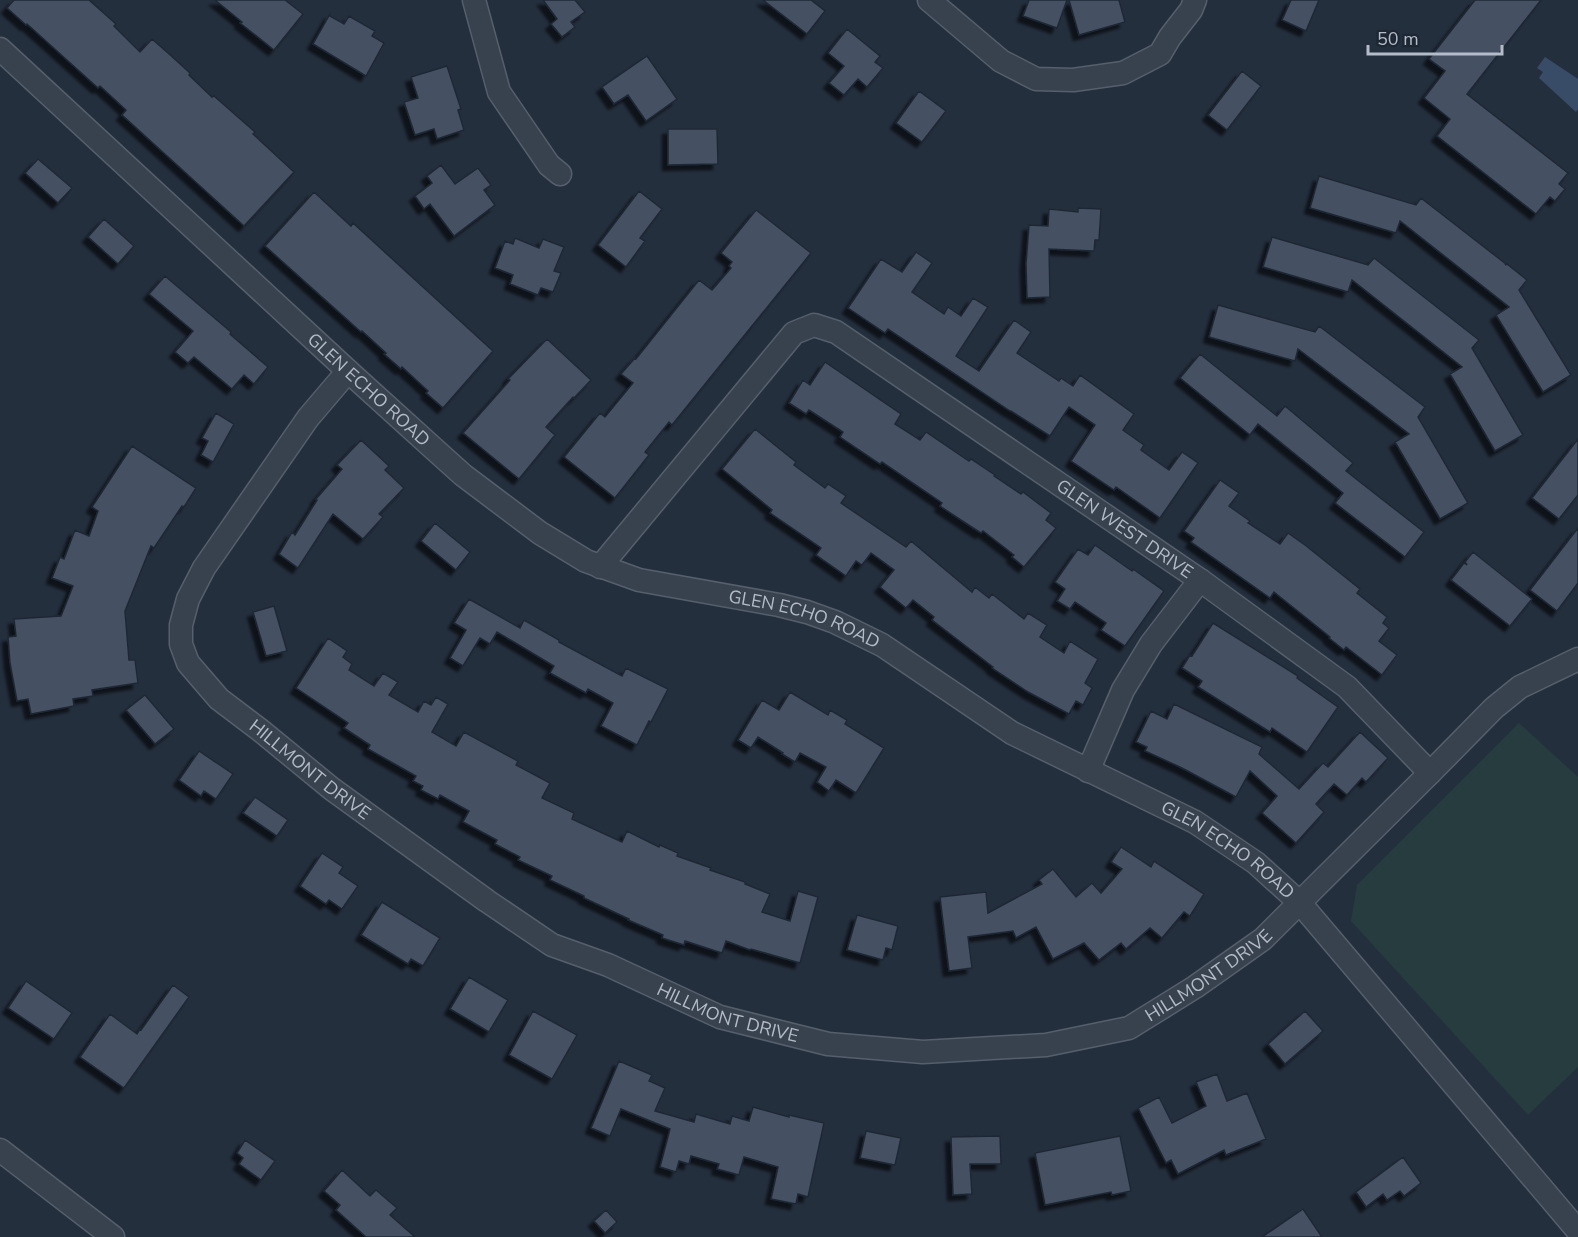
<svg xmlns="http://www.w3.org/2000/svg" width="1578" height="1237" viewBox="0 0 1578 1237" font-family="'Nunito Sans',sans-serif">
	<defs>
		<filter id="shadow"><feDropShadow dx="-5.5" dy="5.5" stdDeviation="1.5" flood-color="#0009"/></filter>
	</defs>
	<rect width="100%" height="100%" fill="#242f3e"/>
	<path fill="#263c3f" d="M 1519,723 L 1578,777 L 1578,1067 L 1528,1115 L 1351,921 L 1357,885 Z"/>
	<path fill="#394c67" d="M 1545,57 L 1578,79 L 1578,109 L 1576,112 L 1539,78 L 1543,72 L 1537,68 Z"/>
	<path fill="#455162" stroke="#1f2835" stroke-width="1.5" filter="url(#shadow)" d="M 14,0 L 89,0 L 116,24 L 114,26 L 140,52 L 152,39 L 168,53 L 190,73 L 189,75 L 212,97 L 214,96 L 255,132 L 253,134 L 294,172 L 244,226 L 122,115 L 126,110 L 100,86 L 98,88 L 27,24 L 26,25 L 7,8 Z
		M 215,0 L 285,0 L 303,14 L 274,50 L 240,23 L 242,22 Z
		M 543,0 L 575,0 L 585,12 L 571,22 L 575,27 L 562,37 L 551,24 L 557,19 Z
		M 763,0 L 811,0 L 825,11 L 807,34 Z
		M 1029,0 L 1067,0 L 1057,28 L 1023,16 Z
		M 1069,0 L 1119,0 L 1125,22 L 1079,35 Z
		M 1291,0 L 1319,0 L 1306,31 L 1282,20 Z
		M 1475,0 L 1541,0 L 1467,94 L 1568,173 L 1559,184 L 1565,189 L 1555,201 L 1550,197 L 1536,214 L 1437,136 L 1450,119 L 1424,98 L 1445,71 L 1429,59 Z
		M 330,14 L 330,16 L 344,24 L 349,16 L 375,31 L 372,36 L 384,43 L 366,76 L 313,44 Z
		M 847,29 L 880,56 L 875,62 L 883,68 L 867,87 L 858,79 L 844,95 L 829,83 L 844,66 L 828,53 Z
		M 647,56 L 677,99 L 646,121 L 628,95 L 614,104 L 602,87 Z
		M 447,66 L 461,109 L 458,110 L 464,130 L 437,139 L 434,129 L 415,135 L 404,102 L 418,98 L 411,77 Z
		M 1242,71 L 1261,86 L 1227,130 L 1208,115 Z
		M 919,91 L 946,111 L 922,142 L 896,123 Z
		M 668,129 L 717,129 L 718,164 L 668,165 Z
		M 38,159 L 72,188 L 58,203 L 25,173 Z
		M 441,165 L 455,184 L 478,168 L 491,185 L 484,190 L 495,205 L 454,236 L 430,204 L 424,209 L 415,196 L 432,183 L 427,176 Z
		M 1319,176 L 1416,205 L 1421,198 L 1506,264 L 1505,265 L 1507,264 L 1527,280 L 1519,290 L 1571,375 L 1543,392 L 1496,315 L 1509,307 L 1400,221 L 1396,233 L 1310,208 Z
		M 639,191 L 662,209 L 640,238 L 645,241 L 626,267 L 598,245 Z
		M 314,192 L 351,226 L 353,223 L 493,351 L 443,408 L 426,393 L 428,391 L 402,367 L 401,369 L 384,354 L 386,353 L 362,331 L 361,332 L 265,246 Z
		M 1078,208 L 1101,209 L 1099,240 L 1095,240 L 1094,251 L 1049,249 L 1050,297 L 1027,298 L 1026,264 L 1029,225 L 1048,226 L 1049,209 L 1078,212 Z
		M 756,210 L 811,253 L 672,425 L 669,422 L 645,452 L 649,455 L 615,498 L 564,457 L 600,413 L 605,417 L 633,383 L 621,374 L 635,358 L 636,359 L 699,280 L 712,290 L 731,268 L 729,266 L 732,262 L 721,253 Z
		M 104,219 L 134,246 L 118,264 L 88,237 Z
		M 1272,237 L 1368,265 L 1374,258 L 1479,340 L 1472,348 L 1523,435 L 1495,451 L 1450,374 L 1462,367 L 1352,280 L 1348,292 L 1263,267 Z
		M 515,238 L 539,248 L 543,239 L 564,247 L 554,271 L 561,273 L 553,292 L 541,288 L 538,295 L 510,284 L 513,275 L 495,268 L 505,241 L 513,244 Z
		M 916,252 L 932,263 L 912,292 L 944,314 L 948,307 L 961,316 L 973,298 L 988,307 L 956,356 L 979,371 L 1014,320 L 1031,332 L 1017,353 L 1059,381 L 1061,378 L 1073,386 L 1080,375 L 1134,414 L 1123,430 L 1144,445 L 1141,450 L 1169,470 L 1182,452 L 1198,463 L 1160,518 L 1116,487 L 1114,490 L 1071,461 L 1095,425 L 1069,407 L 1050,436 L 1011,411 L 1010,411 L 888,329 L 885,333 L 848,308 L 881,259 L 902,272 Z
		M 165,276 L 231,332 L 230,334 L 268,367 L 254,384 L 244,375 L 232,389 L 194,357 L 188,363 L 175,352 L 193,331 L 149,294 Z
		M 1218,305 L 1315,332 L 1319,326 L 1425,407 L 1418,417 L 1468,503 L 1440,519 L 1395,442 L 1409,434 L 1298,349 L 1295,361 L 1209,337 Z
		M 547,339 L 591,380 L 574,398 L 573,397 L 546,427 L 555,435 L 519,479 L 463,433 L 510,380 L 508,379 Z
		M 1200,354 L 1277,416 L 1285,406 L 1353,463 L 1346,471 L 1424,532 L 1405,557 L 1335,503 L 1343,493 L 1258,424 L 1250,435 L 1180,378 Z
		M 825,362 L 901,414 L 895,424 L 920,440 L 926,432 L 969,461 L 971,459 L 995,475 L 994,476 L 1021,494 L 1023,492 L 1051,513 L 1046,520 L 1056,528 L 1024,567 L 1012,557 L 1014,555 L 983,531 L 981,533 L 967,524 L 940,506 L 942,503 L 882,462 L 880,464 L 840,437 L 843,432 L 809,410 L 806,414 L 789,403 L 803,380 L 810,385 Z
		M 216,413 L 234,424 L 213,462 L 201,455 L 208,441 L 202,438 Z
		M 755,429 L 796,462 L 794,465 L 825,488 L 828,484 L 846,496 L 841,503 L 906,547 L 911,541 L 972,592 L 975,587 L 989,598 L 992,594 L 1024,619 L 1028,613 L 1047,625 L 1040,637 L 1064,653 L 1070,641 L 1098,659 L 1085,683 L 1092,688 L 1083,705 L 1076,701 L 1069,714 L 1028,692 L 992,668 L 993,667 L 932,620 L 934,617 L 913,600 L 906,608 L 880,587 L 894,570 L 871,553 L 862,565 L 856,561 L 846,576 L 816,555 L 821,548 L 770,513 L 772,510 L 722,469 Z
		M 1578,439 L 1578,495 L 1559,519 L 1532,498 Z
		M 361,440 L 389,466 L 385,470 L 404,488 L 379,514 L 383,517 L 363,539 L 333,514 L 298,568 L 279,554 L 292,532 L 295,535 L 317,500 L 316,499 L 342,469 L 337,465 Z
		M 132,446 L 196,488 L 184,507 L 182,506 L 154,548 L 151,546 L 125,611 L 129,660 L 135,660 L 138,683 L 92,690 L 93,696 L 73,699 L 74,706 L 31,714 L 28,699 L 17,701 L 10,663 L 8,637 L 16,636 L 14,619 L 61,616 L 73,586 L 52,578 L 60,557 L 64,559 L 75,530 L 89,536 L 98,511 L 92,507 Z
		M 1220,480 L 1239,493 L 1229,506 L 1250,521 L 1248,523 L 1280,544 L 1288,533 L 1305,545 L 1360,589 L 1357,593 L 1387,617 L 1383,623 L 1389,628 L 1379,641 L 1397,655 L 1382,675 L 1346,647 L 1344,650 L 1329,638 L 1330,637 L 1274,592 L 1270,598 L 1191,542 L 1194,538 L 1184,531 Z
		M 435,523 L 470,552 L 456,570 L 421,541 Z
		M 1578,528 L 1578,583 L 1557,611 L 1530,590 Z
		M 1095,545 L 1132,571 L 1133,569 L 1164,591 L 1125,646 L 1101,630 L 1106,623 L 1075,602 L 1070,609 L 1057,601 L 1065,589 L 1055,582 L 1078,549 L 1088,555 Z
		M 1473,552 L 1532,599 L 1510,626 L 1451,580 L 1464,563 L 1467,565 L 1465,562 Z
		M 469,599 L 520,628 L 524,620 L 559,640 L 559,642 L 622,676 L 626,668 L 668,689 L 651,722 L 649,721 L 637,745 L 601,726 L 613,703 L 588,689 L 586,693 L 550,673 L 554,666 L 497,632 L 490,644 L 480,638 L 463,666 L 450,658 L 466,630 L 454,623 Z
		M 274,606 L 287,651 L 266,656 L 253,612 Z
		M 1213,623 L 1298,676 L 1297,678 L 1338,707 L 1307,752 L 1272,728 L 1270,732 L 1198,687 L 1202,681 L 1182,668 L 1190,655 L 1192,656 Z
		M 328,638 L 347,651 L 343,657 L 352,664 L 349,670 L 374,686 L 383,673 L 398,682 L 389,695 L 418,712 L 424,701 L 431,705 L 436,697 L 448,704 L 432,732 L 456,746 L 464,732 L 518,761 L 516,765 L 550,783 L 542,798 L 574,813 L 572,819 L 622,842 L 627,831 L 659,847 L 660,845 L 678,853 L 677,856 L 711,868 L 710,870 L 745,882 L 745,884 L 770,894 L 762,912 L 790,921 L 798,891 L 818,897 L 800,963 L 751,949 L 750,950 L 726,941 L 722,953 L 685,941 L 684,945 L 662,938 L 663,935 L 628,920 L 629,919 L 584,898 L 584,896 L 550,880 L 552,876 L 518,860 L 520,857 L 495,844 L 497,840 L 463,822 L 469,811 L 440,795 L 438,799 L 421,790 L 423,786 L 413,781 L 416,776 L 368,749 L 370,745 L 344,728 L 348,723 L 296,688 Z
		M 790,692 L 828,715 L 830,710 L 847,720 L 845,724 L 884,748 L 856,793 L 836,780 L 829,791 L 817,782 L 826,767 L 800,753 L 795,762 L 782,754 L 783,753 L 758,737 L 751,748 L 738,740 L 762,700 L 779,710 Z
		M 145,695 L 174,729 L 155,744 L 126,710 Z
		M 1174,704 L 1262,747 L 1259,754 L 1299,789 L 1323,763 L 1328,767 L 1360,732 L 1388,758 L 1366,782 L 1362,778 L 1347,795 L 1334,784 L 1316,804 L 1324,812 L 1296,843 L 1262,813 L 1277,796 L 1250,771 L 1236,797 L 1182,768 L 1145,751 L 1147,747 L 1136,742 L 1151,711 L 1167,719 Z
		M 199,751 L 233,774 L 216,799 L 204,791 L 201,796 L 179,780 Z
		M 255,797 L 288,820 L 277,836 L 243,813 Z
		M 1121,847 L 1151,867 L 1154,861 L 1204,894 L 1190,916 L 1184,912 L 1162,938 L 1150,928 L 1126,949 L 1121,943 L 1099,960 L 1084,943 L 1053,959 L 1036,927 L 1016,938 L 1013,931 L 968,937 L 972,968 L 949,971 L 940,897 L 986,892 L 988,913 L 1042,884 L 1039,880 L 1053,869 L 1076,897 L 1092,883 L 1101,893 L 1122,869 L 1111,862 Z
		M 322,853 L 343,867 L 339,873 L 358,886 L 342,909 L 329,900 L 326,904 L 300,886 Z
		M 382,902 L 440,938 L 423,966 L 411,959 L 408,964 L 361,935 Z
		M 857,915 L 898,926 L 892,950 L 886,948 L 883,960 L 847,950 Z
		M 469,977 L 508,1000 L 489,1032 L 450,1009 Z
		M 26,981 L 72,1013 L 54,1039 L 8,1008 Z
		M 173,985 L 189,997 L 124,1088 L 80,1057 L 110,1014 L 137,1034 L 140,1029 L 141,1030 Z
		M 533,1011 L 577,1035 L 552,1079 L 509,1055 Z
		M 1305,1011 L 1323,1031 L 1285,1064 L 1268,1044 Z
		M 619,1061 L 652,1075 L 649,1081 L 665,1088 L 655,1111 L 694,1122 L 696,1114 L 730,1124 L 732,1116 L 749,1121 L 753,1107 L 789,1117 L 789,1115 L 824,1123 L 808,1197 L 798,1194 L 796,1204 L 771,1199 L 778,1167 L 744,1157 L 739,1175 L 717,1169 L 719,1164 L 691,1156 L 689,1164 L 679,1161 L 676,1172 L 660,1167 L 670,1129 L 621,1109 L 610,1136 L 591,1128 Z
		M 1217,1074 L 1227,1101 L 1247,1093 L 1266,1139 L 1226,1155 L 1224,1150 L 1178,1174 L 1171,1160 L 1166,1163 L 1138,1108 L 1159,1097 L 1172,1123 L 1206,1106 L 1196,1082 Z
		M 866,1131 L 901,1138 L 895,1165 L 860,1158 Z
		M 1000,1136 L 1001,1164 L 970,1164 L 972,1194 L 953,1195 L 951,1137 Z
		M 1120,1136 L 1131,1191 L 1112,1195 L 1111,1192 L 1045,1205 L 1035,1153 Z
		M 245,1140 L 275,1161 L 261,1180 L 239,1164 L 243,1158 L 237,1153 Z
		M 1403,1157 L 1421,1183 L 1404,1196 L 1400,1191 L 1387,1200 L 1383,1194 L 1366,1207 L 1356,1192 Z
		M 342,1170 L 370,1196 L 376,1190 L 397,1208 L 390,1215 L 415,1237 L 366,1237 L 336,1210 L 340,1205 L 324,1191 Z
		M 1303,1209 L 1322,1237 L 1262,1237 Z
		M 606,1210 L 617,1222 L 605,1233 L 594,1221 Z"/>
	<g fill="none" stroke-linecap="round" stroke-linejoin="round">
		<g stroke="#565f6c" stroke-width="25">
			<g id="minor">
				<path d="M 474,0 L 499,92 L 549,165 L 560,174"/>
				<path d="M 929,0 L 1001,61 L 1036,79 L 1073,80 L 1123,73 L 1160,54 L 1170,37 L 1191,10 L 1195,0"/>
				<path id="s1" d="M 0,49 L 348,371 L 433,448 L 463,475 L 540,533 L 586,561 L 639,580 L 779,605 L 807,612 L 835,622 L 882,645 L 1012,733 L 1195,822 L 1256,863 L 1300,903 L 1578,1231"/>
				<path id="s2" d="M 348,371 L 308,418 L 204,568 L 188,599 L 181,625 L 181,644 L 188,663 L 219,699 L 260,730 L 332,789 L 487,901 L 552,945 L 608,965 L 720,1017 L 828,1044 L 923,1052 L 1046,1045 L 1129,1028 L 1195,987 L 1263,939 L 1430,773 L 1494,708 L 1520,687 L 1578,659"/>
				<path id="s3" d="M 600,567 L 794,333 L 814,325 L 836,332 L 1200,580 L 1347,687 L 1430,773"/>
				<path d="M 1088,771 L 1123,690 L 1151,644 L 1200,580"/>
				<path d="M 0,1150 L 113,1237"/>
			</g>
		</g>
		<use href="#minor" stroke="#38414e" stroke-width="22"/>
	</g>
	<g text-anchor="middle" stroke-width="4.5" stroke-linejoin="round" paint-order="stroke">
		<g font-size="18" fill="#b4bcc9" stroke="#1d2633">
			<text dy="6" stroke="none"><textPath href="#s1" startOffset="502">GLEN ECHO ROAD</textPath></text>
			<text dy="6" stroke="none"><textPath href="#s3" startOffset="698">GLEN WEST DRIVE</textPath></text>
			<text dy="6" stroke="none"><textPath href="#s1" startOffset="1006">GLEN ECHO ROAD</textPath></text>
			<text dy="6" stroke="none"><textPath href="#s2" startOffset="508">HILLMONT DRIVE</textPath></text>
			<text dy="6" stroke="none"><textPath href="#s1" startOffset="1492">GLEN ECHO ROAD</textPath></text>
			<text dy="6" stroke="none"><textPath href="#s2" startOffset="1500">HILLMONT DRIVE</textPath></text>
			<text dy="6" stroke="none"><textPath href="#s2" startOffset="996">HILLMONT DRIVE</textPath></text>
		</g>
	</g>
	<path d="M1368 45v9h134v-9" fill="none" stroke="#b4bcc9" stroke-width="3"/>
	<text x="1377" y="45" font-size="18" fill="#b4bcc9" stroke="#1d2633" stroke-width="4.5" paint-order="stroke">50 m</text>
</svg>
